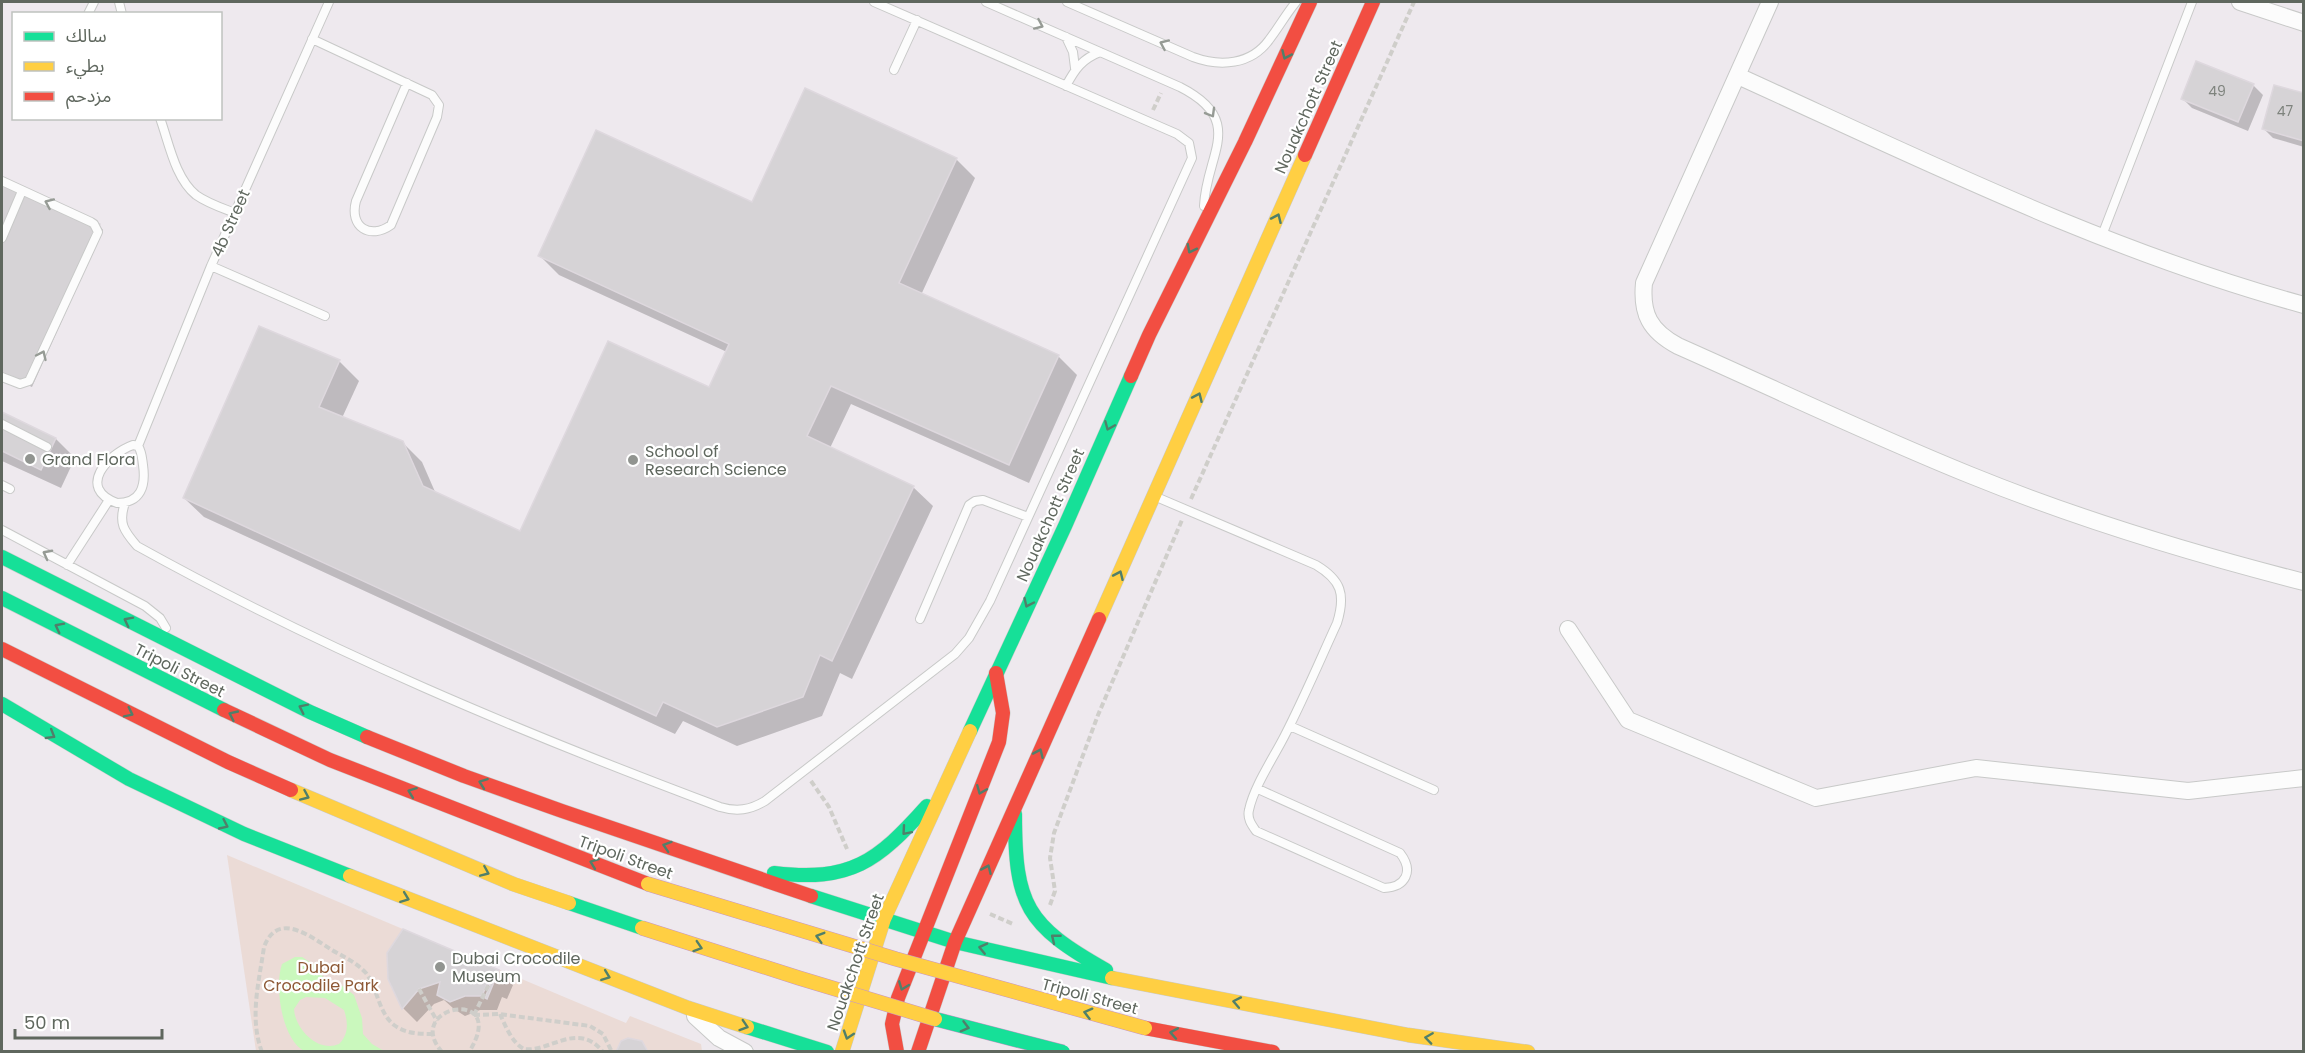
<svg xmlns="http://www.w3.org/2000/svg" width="2305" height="1053" viewBox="0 0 2305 1053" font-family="Poppins,'Noto Sans Arabic',sans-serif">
	<rect width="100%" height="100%" fill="#eee9ee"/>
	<path fill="#ebdbd6" d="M 227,855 L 626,1023 L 630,1016 L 701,1044 L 702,1051 L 256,1051 Z"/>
	<path fill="#caf8bd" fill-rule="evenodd" d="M 295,957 L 302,957 L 319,968 L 322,976 L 344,987 L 354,995 L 362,1018 L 363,1034 L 372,1044 L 384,1051 L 304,1051 C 282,1039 274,987 282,964 ZM 306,997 L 325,998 L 344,1010 C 348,1022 349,1034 339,1044 C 318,1053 295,1029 294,1009 L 300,1000 Z"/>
	<path fill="#0003" d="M 2253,85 L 2263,95 L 2248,131 L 2192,108 L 2182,98 Z
		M 2304,94 L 2304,147 L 2273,138 L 2264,129 Z
		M 956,159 L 975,178 L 921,295 L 1058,356 L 1077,375 L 1029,483 L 851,404 L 830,448 L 913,487 L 933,506 L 852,679 L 840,673 L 822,716 L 737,746 L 683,721 L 675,734 L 204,517 L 184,498 L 260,328 L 340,362 L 359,381 L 342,418 L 402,442 L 422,462 L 436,494 L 520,533 L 710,389 L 727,352 L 559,275 L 539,255 L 753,204 Z
		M 2,182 L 99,225 L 103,230 L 32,387 L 2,373 Z
		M 2,414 L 56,439 L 75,458 L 61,488 L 2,461 Z
		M 498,971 L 513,985 L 507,999 L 502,997 L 497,1010 L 480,1010 L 465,1016 L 454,1009 L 444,1000 L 434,1004 L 417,1022 L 403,1008 L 389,979 Z"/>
	<path fill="#d6d3d6" stroke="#ded8de" stroke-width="1.5" d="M 2196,61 L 2254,84 L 2238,122 L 2181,99 Z
		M 2274,85 L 2304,93 L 2304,141 L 2262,129 Z
		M 805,88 L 957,158 L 899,283 L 1059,355 L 1009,465 L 831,386 L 807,436 L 914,486 L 832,661 L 820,655 L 803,697 L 717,727 L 663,702 L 656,716 L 183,498 L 259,326 L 340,360 L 319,407 L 403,441 L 423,486 L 520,531 L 608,341 L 709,387 L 729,344 L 538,256 L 596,130 L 752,202 Z
		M 2,180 L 100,224 L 27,383 L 2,372 Z
		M 2,412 L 56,438 L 41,470 L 2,451 Z
		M 403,929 L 499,970 L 487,999 L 485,998 L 490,985 L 487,984 L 482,996 L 465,996 L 450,1002 L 437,995 L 440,982 L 419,989 L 402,1009 L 388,979 L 387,953 Z
		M 628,1038 L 642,1041 L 648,1052 L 616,1052 L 621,1041 Z"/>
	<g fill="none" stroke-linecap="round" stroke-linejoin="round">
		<g stroke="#c8c9c8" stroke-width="10">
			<path id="lane" d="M 119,2 L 122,14
				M 986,2 L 1180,87 C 1247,121 1206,154 1204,206
				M 1067,2 L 1193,57 C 1220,67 1251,65 1269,40 C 1279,27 1286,14 1296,2
				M 88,14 L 94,2
				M 1066,37 L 1073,52 L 1075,68
				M 312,39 L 432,95 L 439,105 L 437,117 L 391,225 C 370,240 349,227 356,201 L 407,83
				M 894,70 L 917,20
				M 1066,86 C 1075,69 1082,59 1100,52
				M 160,118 C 169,143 175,178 196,195 C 207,203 222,208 235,213
				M 2,181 L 91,222 L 94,224 L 98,232 L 29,381 L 20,384 L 2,377
				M 2,238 L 22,191
				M 2101,238 L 2192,2
				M 211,266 L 325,316
				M 2,424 L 47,447
				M 133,445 L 138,446 C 142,452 142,458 143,465 C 146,486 141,503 117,503 C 76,488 108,454 133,445 Z
				M 138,446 L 211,266 L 329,2
				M 2,485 L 10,489
				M 1154,496 L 1316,565 C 1341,580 1346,594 1337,623 C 1320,660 1304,698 1285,735 C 1274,757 1254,786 1249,810 C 1247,818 1251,824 1256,831 L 1384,888 C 1406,887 1414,871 1400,853 L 1258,789
				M 125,503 C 118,523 124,531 137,546 C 324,650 520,732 720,807 C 737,812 750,810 765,801 L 955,654 L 969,638 L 990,601 L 1192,158 L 1189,143 L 1177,134 L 874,2
				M 2,530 L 145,606 L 160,618 L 166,628
				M 67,565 L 109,500
				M 920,619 L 969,505 L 975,501 L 983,500 L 1028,517
				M 1290,726 L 1434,790"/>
		</g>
		<g stroke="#c8c9c8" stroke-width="18">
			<path id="street" d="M 1770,2 L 1644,283 C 1641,314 1650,331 1678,346 C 1775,389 1871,435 1970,475 C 2078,519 2190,553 2304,582
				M 2240,2 L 2304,23
				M 1738,76 C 1923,160 2106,251 2304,305
				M 1568,629 L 1628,720 L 1816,798 L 1976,768 L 2188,791 L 2304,778
				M 695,1016 L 719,1038 L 745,1052"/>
		</g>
		<g stroke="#c9cac9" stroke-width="15">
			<path id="fast" d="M 2,557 L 310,712 L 367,737
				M 2,598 L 224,710
				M 2,704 L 129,779 L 244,834 L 350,876
				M 970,731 L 1065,526 L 1131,376
				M 1015,814 C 1015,905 1026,925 1106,970
				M 774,873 C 851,882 877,862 927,806
				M 811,896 L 955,942 L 1112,978
				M 569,903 L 642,928
				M 747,1027 L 827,1052"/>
		</g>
		<g stroke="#c9cac9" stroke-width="15">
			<path id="slow" d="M 1099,619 L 1305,155
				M 291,790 L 513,884 L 569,903
				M 350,876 L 688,1008 L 747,1027
				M 1112,978 L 1408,1035 L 1528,1052
				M 842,1052 L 884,919 L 970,731"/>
		</g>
		<g stroke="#c9cac9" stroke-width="15">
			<path id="jam" d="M 1305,155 L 1373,2
				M 1131,376 L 1149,335 L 1245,142 L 1310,2
				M 2,649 L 228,762 L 291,790
				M 224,710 L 330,760 L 648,884
				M 367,737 L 464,776 L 562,811 L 811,896
				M 1145,1028 L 1273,1052
				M 897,1052 L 892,1024 L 898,998 L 999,742 L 1003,713 L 996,673
				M 918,1052 L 955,942 L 1099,619"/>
		</g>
		<path stroke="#cfceca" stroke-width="4" stroke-dasharray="6 3" stroke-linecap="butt" d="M 1153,110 L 1161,93
			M 1191,499 L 1414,2
			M 811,781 L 829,807 L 847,849
			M 1050,905 L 1055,891 L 1050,858 L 1054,833 L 1098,715 L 1182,520
			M 990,914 L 1013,924
			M 419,989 L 437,1021
			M 500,1014 C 505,1025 512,1043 524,1049 C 549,1053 578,1020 603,1052
			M 474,1015 L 499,1014 L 590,1026 L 603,1034 L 612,1052
			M 474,1015 L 489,984
			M 262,1052 C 249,1018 259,982 264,947 C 278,910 311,937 332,950 C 344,957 356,962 366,973 C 378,989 378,1012 394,1025 C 406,1034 420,1034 434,1034
			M 442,1052 C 401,1005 511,986 469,1052"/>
		<use href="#lane" stroke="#fcfcfc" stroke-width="8"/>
		<use href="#street" stroke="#fcfcfc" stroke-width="16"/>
		<use href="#fast" stroke="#16e098" stroke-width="14"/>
		<use href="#slow" stroke="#ffcf43" stroke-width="14"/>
		<use href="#jam" stroke="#f24e42" stroke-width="14"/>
		<g stroke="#c795c5" stroke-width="15" stroke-linecap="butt">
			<path id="fast-bridge" d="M 935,1019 L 1063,1052"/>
		</g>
		<g stroke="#c795c5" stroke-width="15" stroke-linecap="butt">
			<path id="slow-bridge" d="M 648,884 L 896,959 L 1145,1028
				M 642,928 L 799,978 L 935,1019"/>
		</g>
		<use href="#fast-bridge" stroke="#16e098" stroke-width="14"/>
		<use href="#slow-bridge" stroke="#ffcf43" stroke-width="14"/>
	</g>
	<defs><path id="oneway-chevron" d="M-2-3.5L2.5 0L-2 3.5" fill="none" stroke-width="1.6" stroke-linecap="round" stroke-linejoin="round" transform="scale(1.5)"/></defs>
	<g stroke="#969b95">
		<use href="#oneway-chevron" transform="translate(1039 25) rotate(24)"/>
		<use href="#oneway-chevron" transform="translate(1164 44) rotate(-156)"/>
		<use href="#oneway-chevron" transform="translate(1211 113) rotate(60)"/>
		<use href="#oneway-chevron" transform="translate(49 203) rotate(-156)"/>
		<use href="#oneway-chevron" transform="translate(42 355) rotate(-65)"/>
		<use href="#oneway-chevron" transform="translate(47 554) rotate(-152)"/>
	</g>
	<g stroke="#507f6a">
		<use href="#oneway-chevron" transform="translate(1286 55) rotate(114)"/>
		<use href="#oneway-chevron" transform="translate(1277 218) rotate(-66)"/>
		<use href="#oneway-chevron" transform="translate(1191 249) rotate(117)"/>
		<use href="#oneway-chevron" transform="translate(1198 397) rotate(-66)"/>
		<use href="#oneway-chevron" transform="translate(1109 426) rotate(113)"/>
		<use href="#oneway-chevron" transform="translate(1119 575) rotate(-66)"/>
		<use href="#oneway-chevron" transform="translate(1028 603) rotate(115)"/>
		<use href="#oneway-chevron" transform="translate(128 621) rotate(-153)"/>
		<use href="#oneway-chevron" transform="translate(59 627) rotate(-153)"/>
		<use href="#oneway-chevron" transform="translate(303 708) rotate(-154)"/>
		<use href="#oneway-chevron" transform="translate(129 713) rotate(26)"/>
		<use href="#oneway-chevron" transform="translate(233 715) rotate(-155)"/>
		<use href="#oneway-chevron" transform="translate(51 735) rotate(31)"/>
		<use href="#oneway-chevron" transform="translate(1039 753) rotate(-66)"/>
		<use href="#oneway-chevron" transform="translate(483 783) rotate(-160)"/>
		<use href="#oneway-chevron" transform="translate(981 790) rotate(112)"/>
		<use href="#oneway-chevron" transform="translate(412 792) rotate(-159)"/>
		<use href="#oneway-chevron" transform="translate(305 796) rotate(24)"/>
		<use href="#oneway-chevron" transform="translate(224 825) rotate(25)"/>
		<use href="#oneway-chevron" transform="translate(906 831) rotate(131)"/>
		<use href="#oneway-chevron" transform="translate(667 846) rotate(-162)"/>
		<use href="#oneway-chevron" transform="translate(594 863) rotate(-159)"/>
		<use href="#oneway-chevron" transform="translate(987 869) rotate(-66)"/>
		<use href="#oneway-chevron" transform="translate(485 872) rotate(23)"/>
		<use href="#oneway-chevron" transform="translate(405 898) rotate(21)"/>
		<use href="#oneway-chevron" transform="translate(820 937) rotate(-164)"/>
		<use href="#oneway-chevron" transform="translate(1055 938) rotate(-141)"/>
		<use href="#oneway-chevron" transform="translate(698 947) rotate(18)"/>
		<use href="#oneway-chevron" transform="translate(983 948) rotate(-167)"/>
		<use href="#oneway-chevron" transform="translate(606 976) rotate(21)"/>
		<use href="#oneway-chevron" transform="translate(903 986) rotate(111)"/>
		<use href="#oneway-chevron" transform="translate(1237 1002) rotate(-169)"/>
		<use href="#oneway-chevron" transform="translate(1088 1013) rotate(-165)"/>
		<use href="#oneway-chevron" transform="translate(744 1026) rotate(18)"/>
		<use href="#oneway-chevron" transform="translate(965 1027) rotate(15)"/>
		<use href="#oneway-chevron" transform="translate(1174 1033) rotate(-170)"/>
		<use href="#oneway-chevron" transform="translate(848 1035) rotate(108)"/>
		<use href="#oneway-chevron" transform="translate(1429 1038) rotate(-172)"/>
	</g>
	<g fill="#919490" stroke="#fff" stroke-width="2">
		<circle cx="30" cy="459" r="6"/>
		<circle cx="633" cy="460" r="6"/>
		<circle cx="440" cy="967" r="6"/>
	</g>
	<g text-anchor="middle" stroke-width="4.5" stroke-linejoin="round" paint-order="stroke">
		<g font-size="14" fill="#7e837d">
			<text x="2217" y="96">49</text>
			<text x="2285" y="116">47</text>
		</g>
		<g font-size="16" fill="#5f675e" stroke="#fff">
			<text transform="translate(1308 107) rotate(-66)" y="6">Nouakchott Street</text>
			<text transform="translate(230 223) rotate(-66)" y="6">4b Street</text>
			<text transform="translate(1050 515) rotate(-66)" y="6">Nouakchott Street</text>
			<text transform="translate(180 670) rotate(27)" y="6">Tripoli Street</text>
			<text transform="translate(626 857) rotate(20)" y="6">Tripoli Street</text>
			<text transform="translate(855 962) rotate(-71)" y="6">Nouakchott Street</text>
			<text transform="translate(1090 996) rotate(15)" y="6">Tripoli Street</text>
		</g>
		<g font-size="16" fill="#5f675e" stroke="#fff" text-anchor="start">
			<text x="645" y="457">School of<tspan x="645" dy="18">Research Science</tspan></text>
			<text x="42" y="465">Grand Flora</text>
			<text x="452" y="964">Dubai Crocodile<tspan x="452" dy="18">Museum</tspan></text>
		</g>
		<g font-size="16" fill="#8e5936" stroke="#fff">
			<text x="321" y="973">Dubai<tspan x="321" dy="18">Crocodile Park</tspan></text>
		</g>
	</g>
	<rect width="2305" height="1053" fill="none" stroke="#5f675e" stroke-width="6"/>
	<rect x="12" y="12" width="210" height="108" fill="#ffffff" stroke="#bfc2bf" stroke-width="1.5"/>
	<rect x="24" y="32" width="30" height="9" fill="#16e098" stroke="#bfc2bf" stroke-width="1.5"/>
	<text x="66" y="42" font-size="18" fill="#5f675e">سالك</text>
	<rect x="24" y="62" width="30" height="9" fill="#ffcf43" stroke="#bfc2bf" stroke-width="1.5"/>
	<text x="66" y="72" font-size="18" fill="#5f675e">بطيء</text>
	<rect x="24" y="92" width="30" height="9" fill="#f24e42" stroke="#bfc2bf" stroke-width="1.5"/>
	<text x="66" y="102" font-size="18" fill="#5f675e">مزدحم</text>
	<path d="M15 1029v9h147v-9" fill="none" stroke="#5f675e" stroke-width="3"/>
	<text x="24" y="1029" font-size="18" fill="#5f675e" stroke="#ffffff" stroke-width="4.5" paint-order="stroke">50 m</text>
</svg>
